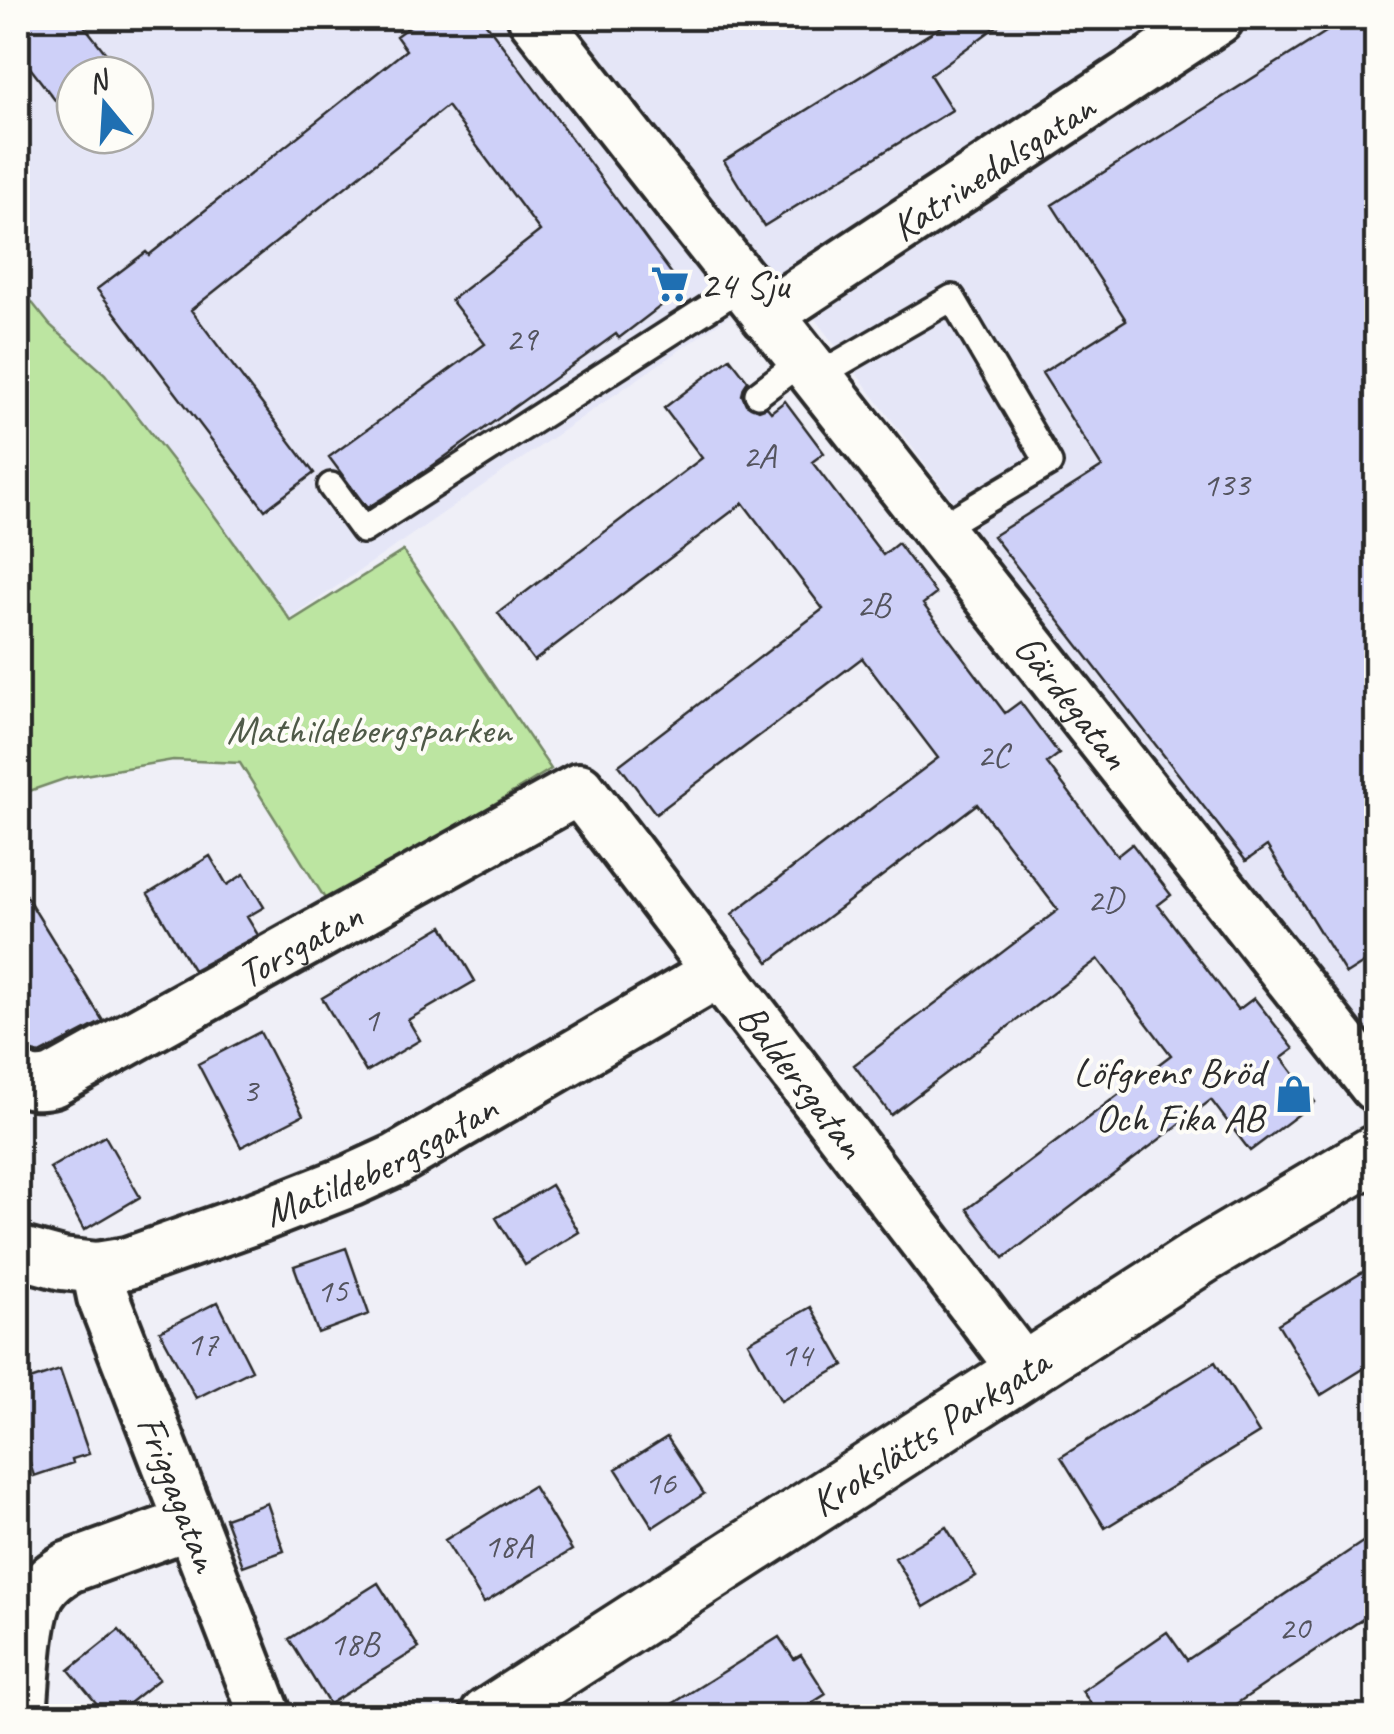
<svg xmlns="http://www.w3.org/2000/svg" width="1394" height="1734" viewBox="0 0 1394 1734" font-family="Caveat,sans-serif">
	<rect width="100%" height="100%" fill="#efeff7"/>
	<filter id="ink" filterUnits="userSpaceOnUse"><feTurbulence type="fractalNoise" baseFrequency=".01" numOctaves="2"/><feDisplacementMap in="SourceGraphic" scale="20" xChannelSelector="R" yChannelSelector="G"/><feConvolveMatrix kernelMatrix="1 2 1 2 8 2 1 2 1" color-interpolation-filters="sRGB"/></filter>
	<g filter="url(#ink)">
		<path fill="#e5e6f7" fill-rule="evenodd" d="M 18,18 L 1376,18 L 1376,1042 L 1233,870 L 796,294 L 736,311 L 291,618 L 105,374 L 50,325 L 18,285 ZM 75,75 L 135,75 L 135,135 L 75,135 Z"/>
		<path fill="#bce5a1" stroke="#748866" stroke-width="2.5" d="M 18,285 L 50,325 L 105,374 L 203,500 L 291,621 L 403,551 L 551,769 L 329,905 L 240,763 L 173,760 L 67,778 L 18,795 Z"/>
		<path fill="#ced0f8" stroke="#2b2b2b" stroke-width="2.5" d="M 18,18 L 78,18 L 123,75 L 75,75 L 75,126 L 18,52 Z
			M 421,18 L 482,18 L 683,289 L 619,338 L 616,334 L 424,472 L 367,508 L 329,457 L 485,344 L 451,300 L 540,231 L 447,106 L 191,310 L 314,473 L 265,510 L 97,289 L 146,252 L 149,255 L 406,50 L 396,36 Z
			M 955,18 L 1008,18 L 930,75 L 952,110 L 764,226 L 724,161 Z
			M 1348,18 L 1376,18 L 1376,955 L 1346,974 L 1267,846 L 1246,861 L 993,536 L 1102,467 L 1042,373 L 1126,320 L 1052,205 Z
			M 730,358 L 748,381 L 744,387 L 742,395 L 746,404 L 759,410 L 767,407 L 771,412 L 785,401 L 824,453 L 812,462 L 883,555 L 898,543 L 936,594 L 923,604 L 1005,713 L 1020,702 L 1059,754 L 1047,763 L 1117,856 L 1132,844 L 1171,895 L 1158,905 L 1238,1010 L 1254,998 L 1294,1049 L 1282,1058 L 1315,1102 L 1250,1151 L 1211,1100 L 1004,1258 L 967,1209 L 1171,1055 L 1098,959 L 891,1115 L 854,1065 L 1058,910 L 977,804 L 769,962 L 732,914 L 938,758 L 862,658 L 656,814 L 619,765 L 823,609 L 743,503 L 534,661 L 498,613 L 702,458 L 664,408 Z
			M 210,856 L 227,885 L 244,874 L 264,907 L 247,917 L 258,935 L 193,970 L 148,894 Z
			M 18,883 L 103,1021 L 40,1054 L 32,1052 L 18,1029 Z
			M 443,926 L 475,981 L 408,1020 L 420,1040 L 366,1072 L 322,998 Z
			M 260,1032 L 303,1115 L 241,1147 L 198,1064 Z
			M 105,1136 L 140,1197 L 84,1230 L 50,1168 Z
			M 551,1185 L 579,1232 L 525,1265 L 496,1218 Z
			M 346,1248 L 369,1314 L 318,1333 L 294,1266 Z
			M 1376,1264 L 1376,1361 L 1321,1395 L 1278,1324 Z
			M 218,1302 L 252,1370 L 196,1398 L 160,1331 Z
			M 811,1307 L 844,1365 L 781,1401 L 748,1342 Z
			M 1215,1362 L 1259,1433 L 1105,1528 L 1061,1457 Z
			M 60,1370 L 89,1454 L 72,1459 L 73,1463 L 34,1476 L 18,1427 L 18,1384 Z
			M 667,1437 L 704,1494 L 653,1527 L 616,1469 Z
			M 533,1486 L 572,1550 L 484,1603 L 445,1540 Z
			M 267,1503 L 284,1551 L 243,1566 L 225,1518 Z
			M 946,1527 L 976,1576 L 924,1607 L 895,1558 Z
			M 1376,1533 L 1376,1610 L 1218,1716 L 1100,1716 L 1082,1691 L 1167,1632 L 1187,1660 Z
			M 378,1583 L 419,1648 L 329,1704 L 289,1639 Z
			M 119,1630 L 159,1679 L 113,1716 L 107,1716 L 69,1670 Z
			M 779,1637 L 794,1659 L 801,1655 L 826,1694 L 791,1716 L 653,1716 Z"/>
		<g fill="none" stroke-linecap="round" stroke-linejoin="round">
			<g stroke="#2b2b2b" stroke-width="32">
				<path id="lane" d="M 817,376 L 952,298 L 1049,463 L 938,529
					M 758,394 L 803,360
					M 331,486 L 363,530 L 744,285"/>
			</g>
			<g stroke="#2b2b2b" stroke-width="58">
				<g id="street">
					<path id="s1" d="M 534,18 L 1376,1086"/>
					<path id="s2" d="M 767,315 L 1218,18"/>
					<path id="s3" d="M 18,1077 C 30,1084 39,1085 53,1081 L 579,789 L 1024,1370"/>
					<path id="s4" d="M 18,1252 L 62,1264 L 97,1268 L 128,1263 L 258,1217 L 350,1181 L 396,1160 L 718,972"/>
					<path id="s5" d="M 97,1268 L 103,1297 L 266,1716"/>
					<path d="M 21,1716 C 24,1686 25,1616 40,1593 C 47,1581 57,1574 69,1567 L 191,1523"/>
				</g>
			</g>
			<g stroke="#2b2b2b" stroke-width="62">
				<g id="secondary">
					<path id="s6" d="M 488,1716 L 1205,1254 L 1376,1153"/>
				</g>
			</g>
			<use href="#lane" stroke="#fdfcf7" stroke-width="25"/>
			<use href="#street" stroke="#fdfcf7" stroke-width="50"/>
			<use href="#secondary" stroke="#fdfcf7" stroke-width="55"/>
		</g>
	</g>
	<defs>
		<g id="supermarket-bare" transform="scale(3)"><path d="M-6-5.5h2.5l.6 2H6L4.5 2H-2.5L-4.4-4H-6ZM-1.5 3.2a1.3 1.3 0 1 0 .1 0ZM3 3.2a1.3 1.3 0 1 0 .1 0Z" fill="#1f6fb2" stroke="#fdfcf7" stroke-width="2.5" paint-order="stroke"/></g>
		<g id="shop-bare" transform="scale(3)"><path d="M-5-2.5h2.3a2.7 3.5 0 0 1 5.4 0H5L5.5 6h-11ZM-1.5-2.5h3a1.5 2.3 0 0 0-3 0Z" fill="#1f6fb2" stroke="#fdfcf7" stroke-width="2.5" paint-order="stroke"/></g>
	</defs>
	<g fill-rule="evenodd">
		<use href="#supermarket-bare" x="670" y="284"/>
		<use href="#shop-bare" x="1294" y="1094"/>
	</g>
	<g text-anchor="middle" stroke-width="8" stroke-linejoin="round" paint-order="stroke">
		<g font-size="35" fill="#54545e">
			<text x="521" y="350">29</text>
			<text x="759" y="467">2A</text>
			<text x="1226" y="496">133</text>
			<text x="873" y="616">2B</text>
			<text x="993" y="766">2C</text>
			<text x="1105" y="911">2D</text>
			<text x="371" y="1031">1</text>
			<text x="250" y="1102">3</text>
			<text x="332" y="1302">15</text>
			<text x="202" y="1355">17</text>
			<text x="796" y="1366">14</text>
			<text x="660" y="1494">16</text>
			<text x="508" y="1557">18A</text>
			<text x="1294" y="1639">20</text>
			<text x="354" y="1655">18B</text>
		</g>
		<g font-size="40" fill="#2b2b2b" stroke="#fdfcf7">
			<text dy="14" stroke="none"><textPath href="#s2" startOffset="270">Katrinedalsgatan</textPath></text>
			<text dy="14" stroke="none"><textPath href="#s1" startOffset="870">Gärdegatan</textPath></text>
			<text dy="14" stroke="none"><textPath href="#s3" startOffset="318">Torsgatan</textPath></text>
			<text dy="14" stroke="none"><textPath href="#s3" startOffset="1005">Baldersgatan</textPath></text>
			<text dy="14" stroke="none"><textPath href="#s4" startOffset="385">Matildebergsgatan</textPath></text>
			<text dy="14" stroke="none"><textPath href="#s6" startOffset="525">Krokslätts Parkgata</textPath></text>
			<text dy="14" stroke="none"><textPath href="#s5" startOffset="240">Friggagatan</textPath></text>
		</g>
		<g font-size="40" fill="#2b2b2b" stroke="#fdfcf7" text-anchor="start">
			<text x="700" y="298">24 Sju</text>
			<text x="1264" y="1085" text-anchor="end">Löfgrens Bröd<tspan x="1264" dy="46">Och Fika AB</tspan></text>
		</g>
		<g font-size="40" fill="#4f5a48" stroke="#fdfcf7">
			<text x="369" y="743">Mathildebergsparken</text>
		</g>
	</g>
	<rect width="1394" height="1734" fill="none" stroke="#fdfcf7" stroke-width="60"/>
	<rect x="30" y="30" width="1334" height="1674" fill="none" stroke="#2b2b2b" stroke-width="4" filter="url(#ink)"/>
	<g transform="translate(105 105) rotate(342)"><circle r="48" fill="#fdfcf7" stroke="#a9a8a5" stroke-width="2.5"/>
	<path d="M0-8L18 38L0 25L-18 38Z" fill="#1f6fb2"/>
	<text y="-15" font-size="28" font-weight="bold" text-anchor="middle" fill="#2b2b2b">N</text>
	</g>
</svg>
